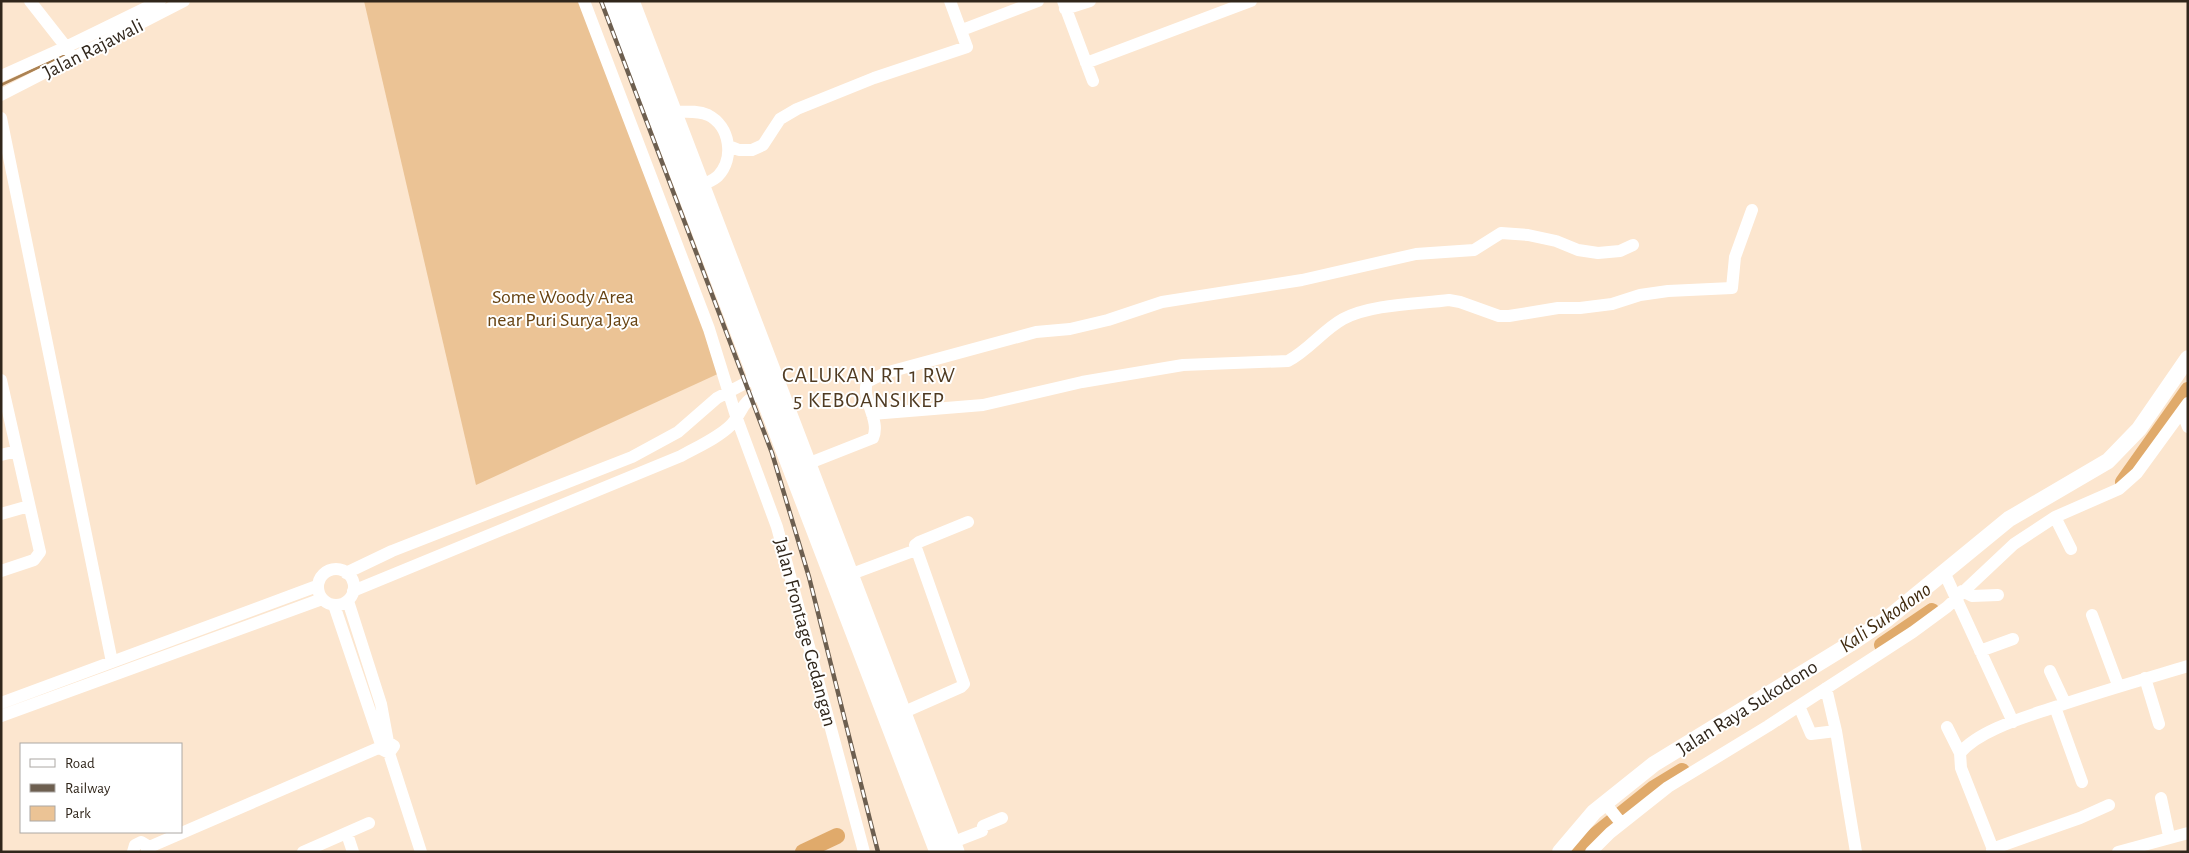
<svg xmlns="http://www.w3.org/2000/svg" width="2189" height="853" viewBox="0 0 2189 853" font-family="'Alegreya Sans',sans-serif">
	<rect width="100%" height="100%" fill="#fce6cf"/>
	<path fill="#ebc395" d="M 364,1 L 580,1 L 722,372 L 476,485 Z"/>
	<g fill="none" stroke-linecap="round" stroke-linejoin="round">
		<path stroke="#ab8253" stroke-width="2.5" d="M 1,85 L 67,54"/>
		<path stroke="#e0aa6b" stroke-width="16" d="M 2123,482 L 2188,390
			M 1882,645 L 1932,611
			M 803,852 L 837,836
			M 1579,852 L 1584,844 L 1654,788 L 1682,771"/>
		<path stroke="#fff" stroke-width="12" d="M 30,1 L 70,52
			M 584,1 L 709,329 L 736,416 L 777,527 L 864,852
			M 1063,1 L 1093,81
			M 1065,9 L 1090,1
			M 962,30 L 1038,1
			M 1086,63 L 1251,1
			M 1,76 L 66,47 L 160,1
			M 1,95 L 184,1
			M 673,112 C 684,112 697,110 708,115 C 730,126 735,158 718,176 C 714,180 706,183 701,186
			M 1,118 L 112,662
			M 729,146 L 739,150 L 752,150 L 763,145 L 780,119 L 797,109 L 874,78 L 967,47 L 950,1
			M 1,380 L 40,552 L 34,560 L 1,571
			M 2182,412 L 2188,427
			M 872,414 L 983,405 L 1082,382 L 1183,365 L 1288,361 C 1309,350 1323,330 1343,319 C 1371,304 1418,304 1449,300 L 1460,302 L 1499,316 L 1509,316 L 1558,308 L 1580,308 L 1612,304 L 1640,295 L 1668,291 L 1732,288 L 1735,257 L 1752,210
			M 1,455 L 17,451
			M 807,464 L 873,438 C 881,420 861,400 867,382 L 885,373 L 1036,332 L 1070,329 L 1108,320 L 1162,302 L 1302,280 L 1416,254 L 1474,250 L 1501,233 L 1528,235 L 1556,241 L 1578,250 L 1598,253 L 1620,251 L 1633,245
			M 1,514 L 29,506
			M 2055,517 L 2071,549
			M318 587a18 18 0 1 1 36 0a18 18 0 1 1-36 0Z
			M 1944,572 L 2013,722
			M 346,573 L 392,551 L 632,457 L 678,432 L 717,398 L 757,377
			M 849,575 L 916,550
			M 353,591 L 681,456 C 697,447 718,438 731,425 C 746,409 737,404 763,392
			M 1962,591 L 1972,596 L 1998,595
			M 334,605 L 383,750 L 389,753 L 394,746 L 388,742 L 381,704 L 348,601
			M 2092,615 L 2118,685
			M 1980,651 L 2013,639
			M 2050,671 L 2065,703
			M 2145,678 L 2159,724
			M 1826,688 L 1836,731 L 1856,852
			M 1,703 L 317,586
			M 1799,706 L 1811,734 L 1836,731
			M 2055,707 L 2082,782
			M 902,713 L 961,687 L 964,684 L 915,545 L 919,542 L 968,522
			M 1,716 L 322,599
			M 1947,727 L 1960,753 L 1961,768 L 1994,852
			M 389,753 L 421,852
			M 1960,753 C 1978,731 2022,718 2049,709 C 2095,693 2141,680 2188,666
			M 2161,798 L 2169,836
			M 1605,803 L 1621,823
			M 347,834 L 353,852
			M 951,843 L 982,831 L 983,826 L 1002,818
			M 147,848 L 383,746
			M 1992,849 L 2080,818 L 2109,805
			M 133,852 L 135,845 L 141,842 L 146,845 L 147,852
			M 303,852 L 369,823
			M 1591,852 L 1610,833 L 1668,787 L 1768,726 L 1913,632 L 1947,607 L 2014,544 L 2055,517 L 2119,489 L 2137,473 L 2188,403
			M 2118,852 L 2188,833"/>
		<path stroke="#fff" stroke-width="16" d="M 1560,852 L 1594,812 L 1654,764 L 1850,644 L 1887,619 L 2009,519 L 2108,461 L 2139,429 L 2188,358"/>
		<path stroke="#fff" stroke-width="19" d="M 613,1 L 939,852
			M 630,1 L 955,852"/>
		<g stroke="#6d5f50" stroke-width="4.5">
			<path id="rail" d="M 601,1 L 772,453 L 809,577 L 878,852"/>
		</g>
		<use href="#rail" stroke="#fff" stroke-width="2.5" stroke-dasharray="8" stroke-linecap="butt"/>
	</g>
	<g text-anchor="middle" stroke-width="4" stroke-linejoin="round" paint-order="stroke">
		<g font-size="20" fill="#30261b" stroke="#fff">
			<text transform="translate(93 48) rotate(-27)" y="7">Jalan Rajawali</text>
			<text transform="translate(806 632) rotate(75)" y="7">Jalan Frontage Gedangan</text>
			<text transform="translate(1747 707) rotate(-32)" y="7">Jalan Raya Sukodono</text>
		</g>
		<g font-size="20" fill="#674312" stroke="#fff">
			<text x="563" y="303">Some Woody Area<tspan x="563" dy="23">near Puri Surya Jaya</tspan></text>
		</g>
		<g font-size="21" font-style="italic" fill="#412b0f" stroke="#fff">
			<text transform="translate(1885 617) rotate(-35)" y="7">Kali Sukodono</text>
		</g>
		<g font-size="22" letter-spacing="1" fill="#503b22" stroke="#fff">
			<text x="869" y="382">CALUKAN RT 1 RW<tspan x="869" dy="25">5 KEBOANSIKEP</tspan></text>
		</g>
	</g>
	<rect width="2189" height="853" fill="none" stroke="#30261b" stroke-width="5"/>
	<rect x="20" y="743" width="162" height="90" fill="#ffffff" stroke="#aca8a4"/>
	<rect x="30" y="759" width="25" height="8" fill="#ffffff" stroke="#aca8a4"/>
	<text x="65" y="768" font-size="15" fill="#30261b">Road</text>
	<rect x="30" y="784" width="25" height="8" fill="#6d5f50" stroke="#aca8a4"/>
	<text x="65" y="793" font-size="15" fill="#30261b">Railway</text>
	<rect x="30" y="806" width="25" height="15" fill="#ebc395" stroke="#aca8a4"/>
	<text x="65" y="818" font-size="15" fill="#30261b">Park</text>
</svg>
